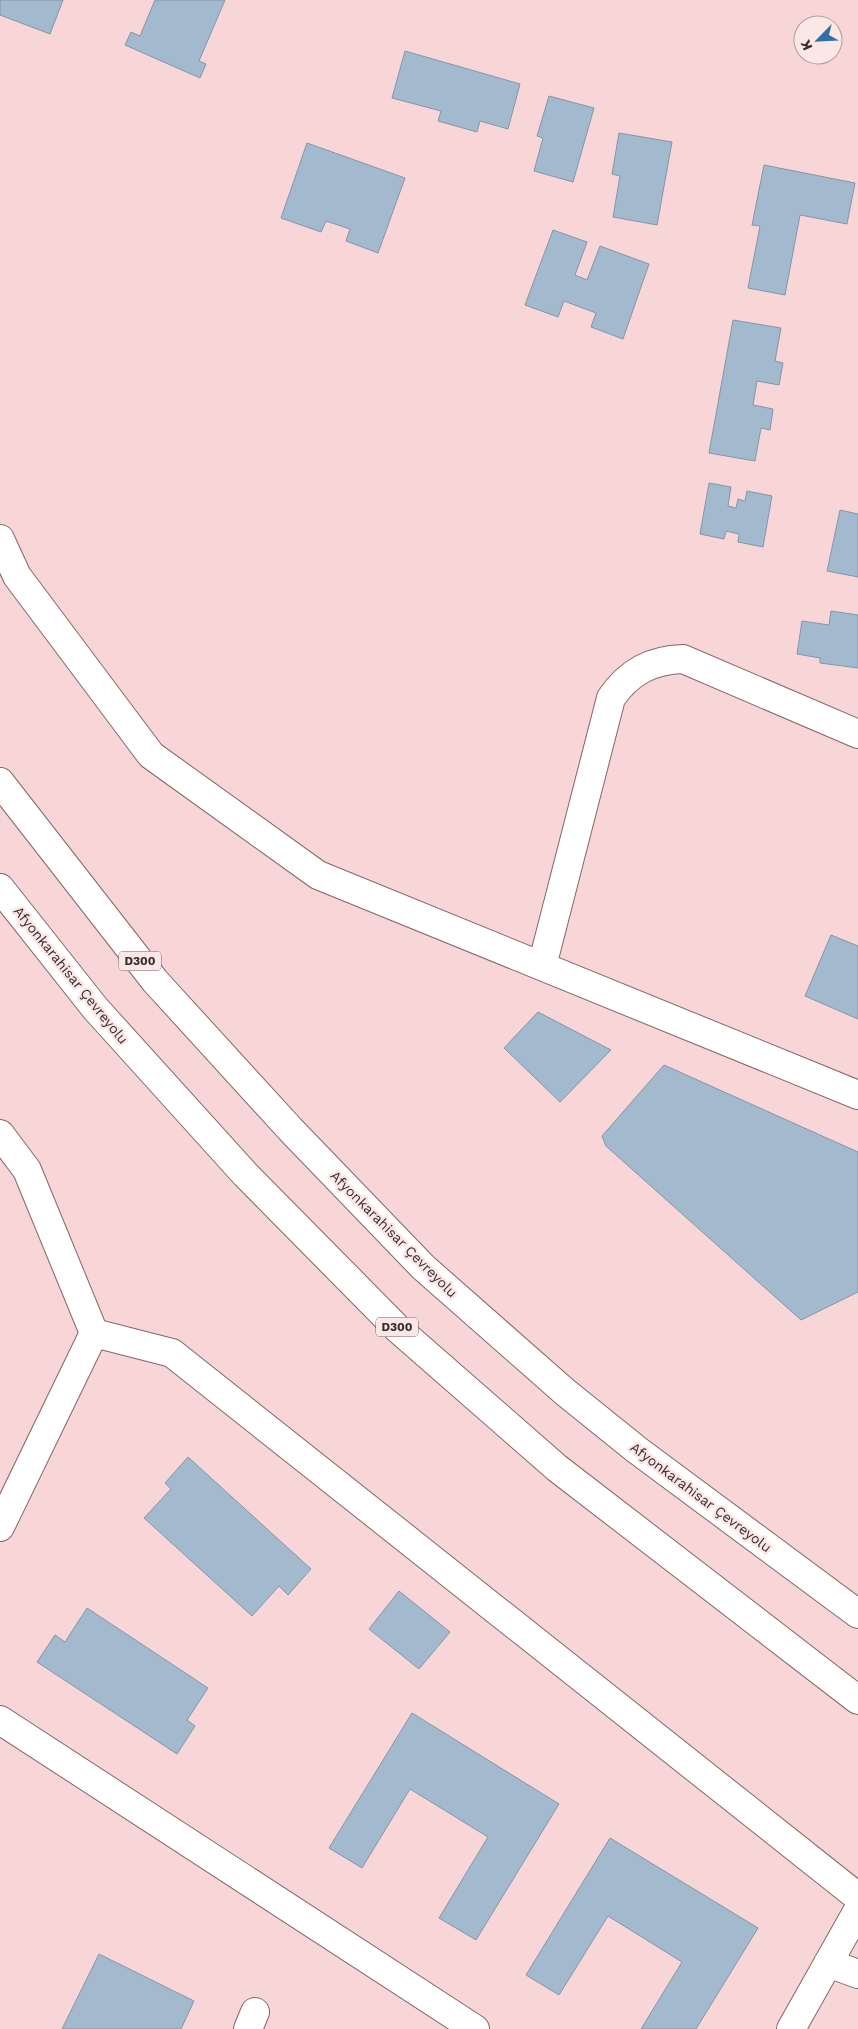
<svg xmlns="http://www.w3.org/2000/svg" width="858" height="2029" viewBox="0 0 858 2029" font-family="'Work Sans',sans-serif">
	<rect width="100%" height="100%" fill="#f8d6d7"/>
	<path fill="#a3b9ce" stroke="#8196ab" d="M 0,0 L 63,0 L 50,34 L 0,15 Z
		M 155,0 L 225,0 L 199,61 L 206,64 L 200,78 L 125,45 L 131,32 L 140,36 Z
		M 405,51 L 520,84 L 508,129 L 480,121 L 477,132 L 438,121 L 441,111 L 392,98 Z
		M 549,96 L 594,108 L 573,182 L 534,171 L 543,138 L 537,136 Z
		M 619,133 L 672,142 L 657,225 L 613,217 L 620,176 L 612,174 Z
		M 307,143 L 405,178 L 378,253 L 346,241 L 350,229 L 326,221 L 321,232 L 281,218 Z
		M 764,165 L 855,183 L 847,224 L 800,215 L 785,295 L 748,288 L 760,226 L 752,225 Z
		M 553,230 L 587,242 L 575,275 L 587,280 L 600,246 L 649,264 L 623,339 L 591,327 L 596,313 L 564,301 L 558,317 L 525,305 Z
		M 733,320 L 781,328 L 775,361 L 783,363 L 779,385 L 757,381 L 753,405 L 773,409 L 770,430 L 761,428 L 755,461 L 709,453 Z
		M 709,483 L 731,487 L 728,506 L 736,508 L 738,499 L 745,501 L 747,491 L 772,496 L 763,547 L 738,542 L 739,534 L 726,531 L 724,539 L 700,534 Z
		M 840,510 L 858,514 L 858,577 L 827,571 Z
		M 831,611 L 858,615 L 858,668 L 820,663 L 820,658 L 797,654 L 802,621 L 829,625 Z
		M 831,935 L 858,946 L 858,1019 L 805,996 Z
		M 538,1012 L 611,1050 L 560,1102 L 504,1048 Z
		M 664,1065 L 858,1152 L 858,1292 L 801,1320 L 606,1146 L 602,1136 Z
		M 188,1457 L 311,1569 L 288,1595 L 279,1586 L 252,1616 L 144,1518 L 171,1489 L 165,1483 Z
		M 399,1591 L 450,1632 L 419,1669 L 369,1629 Z
		M 87,1608 L 208,1688 L 187,1720 L 195,1726 L 177,1754 L 37,1662 L 55,1635 L 65,1642 Z
		M 412,1713 L 559,1804 L 476,1940 L 439,1918 L 488,1837 L 410,1789 L 362,1868 L 329,1848 Z
		M 610,1838 L 758,1928 L 696,2029 L 641,2029 L 682,1962 L 608,1916 L 559,1995 L 526,1975 Z
		M 99,1954 L 194,2001 L 181,2029 L 62,2029 Z"/>
	<g fill="none" stroke-linecap="round" stroke-linejoin="round">
		<g stroke="#846667" stroke-width="30">
			<path id="minor" d="M 0,539 L 17,576 L 151,755 L 318,875 L 858,1095
				M 542,966 L 611,698 C 629,672 651,660 683,659 L 858,734
				M 0,1134 L 27,1170 L 94,1333 L 0,1527
				M 94,1333 L 172,1353 L 858,1897
				M 0,1720 L 475,2029
				M 828,1963 L 858,1974
				M 248,2029 L 255,2012
				M 791,2029 L 858,1910"/>
		</g>
		<g stroke="#846667" stroke-width="30">
			<path id="highway" d="M 0,782 L 155,981 L 291,1130 L 423,1267 L 565,1392 L 637,1450 L 858,1614
				M 0,888 L 95,1008 L 245,1174 L 398,1329 L 557,1468 L 858,1700"/>
		</g>
		<use href="#minor" stroke="#fff" stroke-width="28"/>
		<use href="#highway" stroke="#fff" stroke-width="28"/>
	</g>
	<g text-anchor="middle" stroke-width="5" stroke-linejoin="round" paint-order="stroke">
		<g fill="#fce7e7" stroke="#736363" stroke-width="1">
			<rect x="119" y="951.5" width="42" height="19" rx="4"/>
			<rect x="376" y="1317.5" width="42" height="19" rx="4"/>
		</g>
		<g font-size="12" font-weight="bold" fill="#382b2b">
			<text x="140" y="965">D300</text>
			<text x="397" y="1331">D300</text>
		</g>
		<g font-size="14" fill="#382b2b" stroke="#fce7e7">
			<text transform="translate(71 975) rotate(51)" y="5">Afyonkarahisar Çevreyolu</text>
			<text transform="translate(394 1234) rotate(45)" y="5">Afyonkarahisar Çevreyolu</text>
			<text transform="translate(701 1497) rotate(37)" y="5">Afyonkarahisar Çevreyolu</text>
		</g>
	</g>
	<g transform="translate(818 40) rotate(246)"><circle r="24" fill="#fce7e7" stroke="#ae9c9c"/>
	<path d="M0-4L9 19L0 12L-9 19Z" fill="#306fa6"/>
	<text y="-8" font-size="14" font-weight="bold" text-anchor="middle" fill="#382b2b">K</text>
	</g>
</svg>
